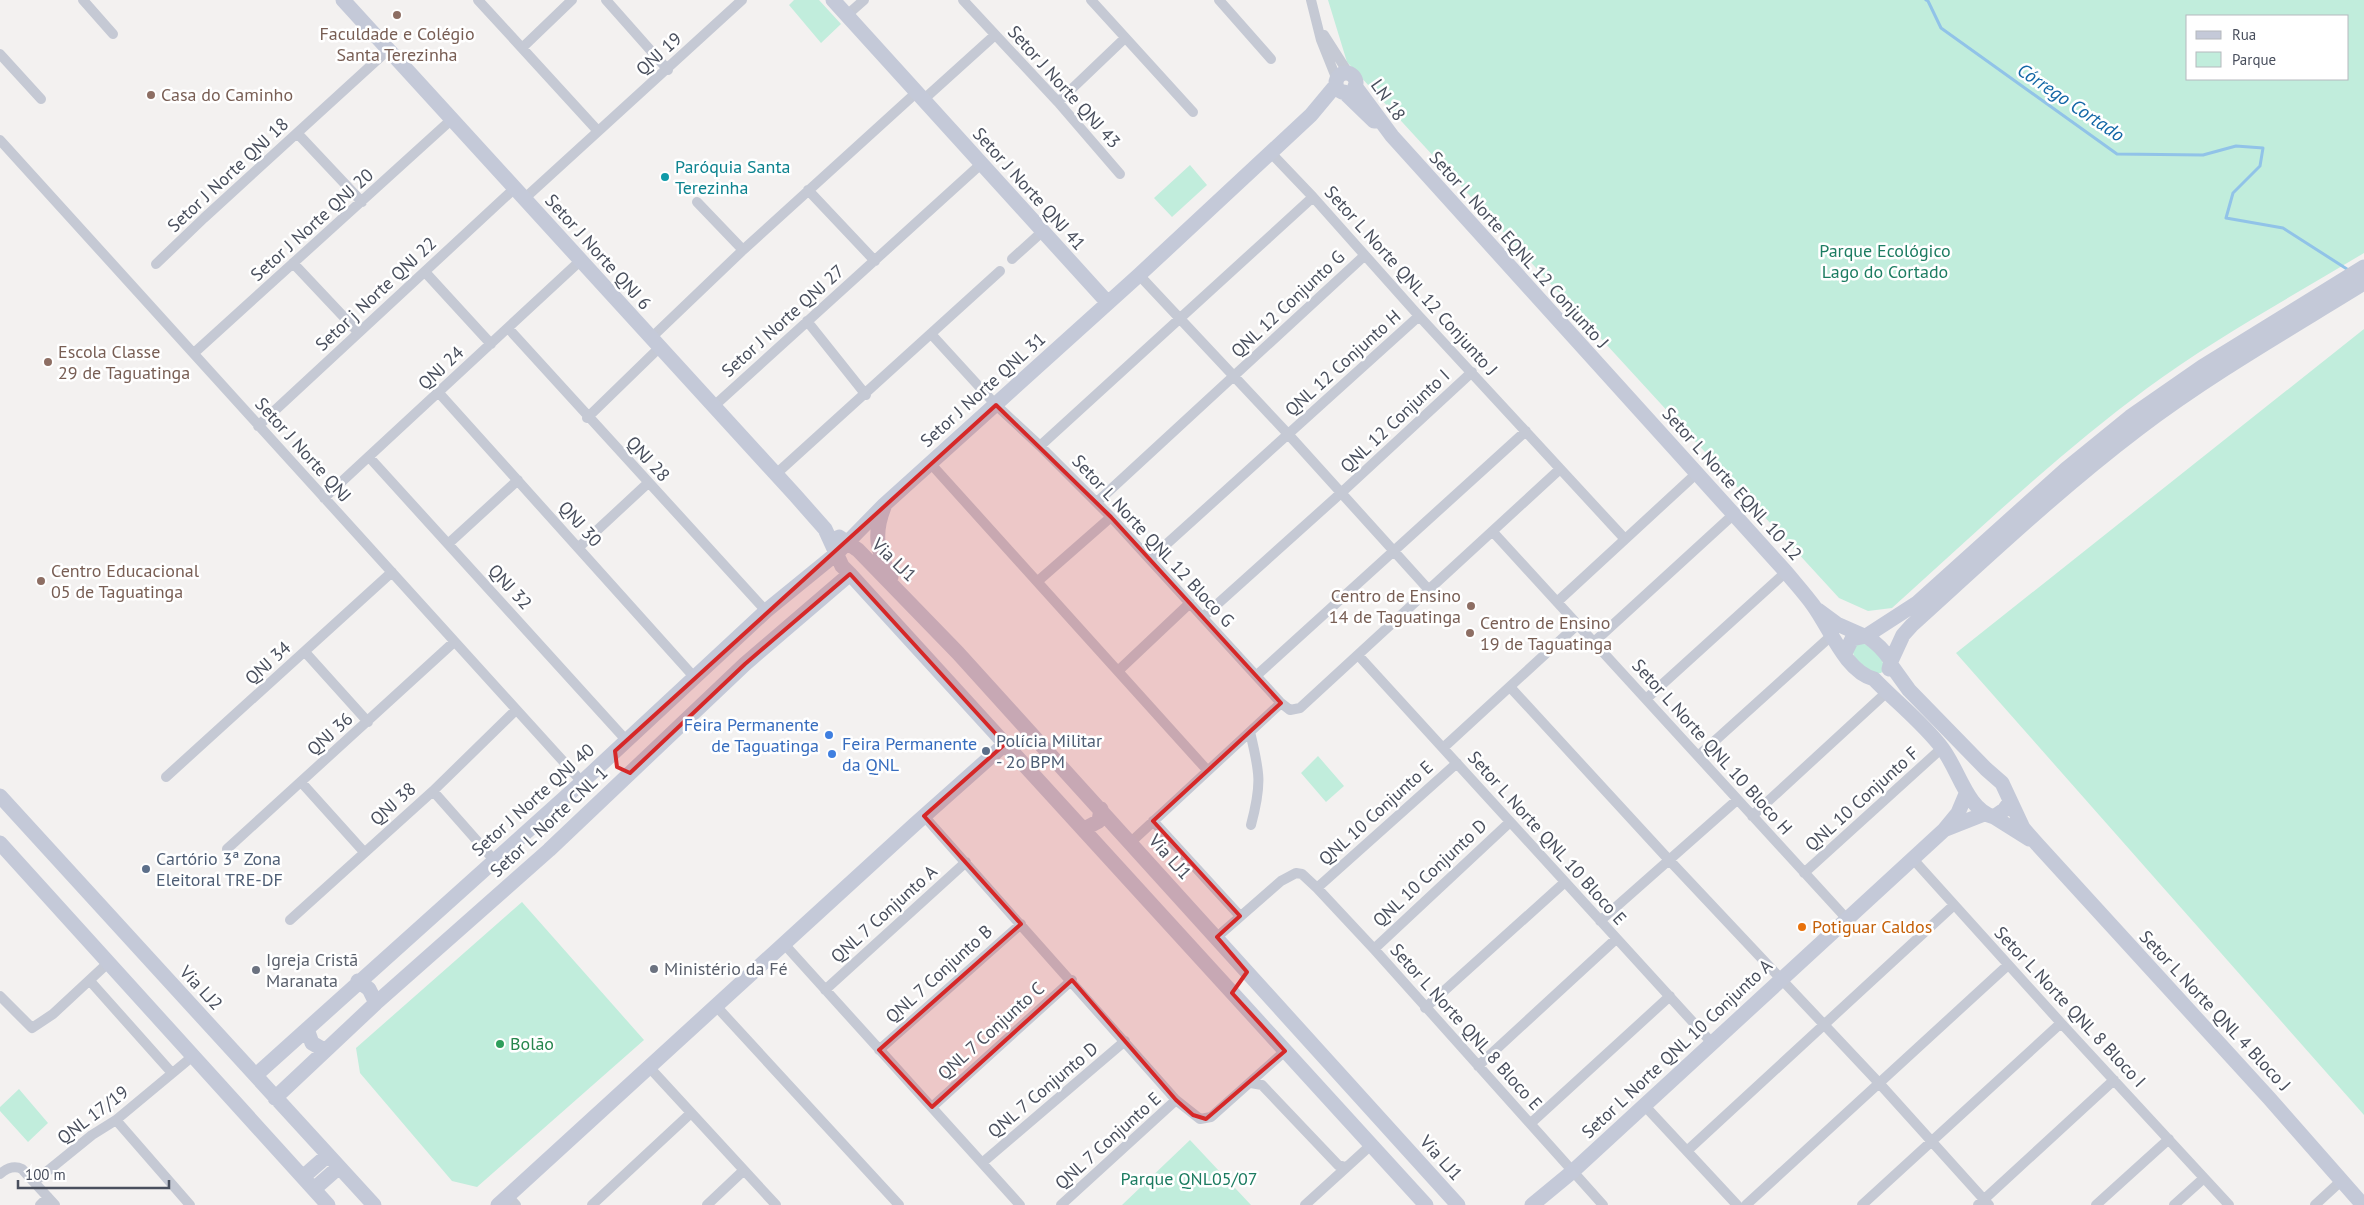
<svg xmlns="http://www.w3.org/2000/svg" width="2364" height="1205" viewBox="0 0 2364 1205" font-family="'PT Sans',sans-serif">
	<rect width="100%" height="100%" fill="#f3f1f0"/>
	<path fill="#c1eddc" fill-rule="evenodd" d="M 794,0 L 819,0 L 841,24 L 821,43 L 789,5 Z
		M 1328,0 L 2364,0 L 2364,253 C 2291,297 2215,338 2146,389 C 2056,456 1975,533 1892,608 L 1868,611 L 1839,598 L 1347,62 ZM 2188,16 L 2348,16 L 2348,79 L 2188,79 Z
		M 1190,165 L 1207,185 L 1172,217 L 1154,198 Z
		M 2364,329 L 2364,1115 L 1956,653 Z
		M 1857,640 L 1879,652 L 1885,669 L 1881,673 L 1872,674 L 1855,658 L 1851,648 Z
		M 1318,756 L 1344,786 L 1326,802 L 1301,773 Z
		M 522,902 L 644,1040 L 477,1187 L 452,1181 L 360,1073 L 356,1048 Z
		M 19,1089 L 48,1123 L 28,1142 L 0,1111 L 0,1107 Z
		M 1190,1140 L 1251,1205 L 1122,1205 Z"/>
	<g fill="none" stroke-linecap="round" stroke-linejoin="round">
		<path stroke="#91c3e8" stroke-width="3" d="M 1926,0 L 1928,1 L 1941,28 L 2117,154 L 2203,155 L 2236,146 L 2263,148 L 2260,166 L 2233,193 L 2226,218 L 2283,228 L 2350,271"/>
		<path stroke="#c5c9d4" stroke-width="10" d="M 83,0 L 113,34
			M 478,0 L 597,130
			M 606,0 L 668,70
			M 963,0 L 1058,102 L 1120,174
			M 1091,0 L 1193,112
			M 1219,0 L 1271,59
			M 1311,0 L 1321,40 L 1337,80
			M 847,15 L 864,0
			M 1324,35 L 1349,74
			M 522,48 L 572,0
			M 0,54 L 41,99
			M 923,100 L 995,35
			M 1058,102 L 1125,38
			M 298,134 L 362,202
			M 0,140 L 582,782
			M 1271,153 L 1313,197 L 1419,316 L 1624,538
			M 808,190 L 875,261
			M 525,198 L 742,0
			M 697,202 L 743,250
			M 1012,259 L 1043,231
			M 293,263 L 358,332
			M 156,264 L 204,218 L 388,50
			M 425,272 L 491,344
			M 1139,275 L 1288,434 L 1429,590
			M 807,321 L 866,395
			M 508,328 L 766,611
			M 932,335 L 996,405 L 1040,446 L 1111,517 L 1281,703 L 1290,710 L 1300,708 L 1560,469
			M 651,338 L 743,250 L 917,92
			M 194,353 L 451,120
			M 439,393 L 695,678
			M 714,406 L 981,164
			M 587,418 L 659,348
			M 258,426 L 516,187
			M 1040,446 L 1313,197
			M 369,457 L 626,740
			M 931,464 L 1207,770
			M 776,474 L 1000,271
			M 324,498 L 580,261
			M 1097,502 L 1364,256
			M 1493,532 L 1846,918
			M 448,544 L 518,480
			M 579,547 L 648,483
			M 1150,559 L 1419,316
			M 1038,581 L 1111,517
			M 1557,602 L 1697,473
			M 1203,617 L 1341,493 L 1472,372
			M 1594,642 L 1734,514
			M 305,652 L 368,722
			M 1358,655 L 1712,1043
			M 1118,671 L 1190,603
			M 1257,675 L 1526,431
			M 1510,687 L 1670,861 L 1879,1083 L 1989,1205
			M 1646,699 L 1786,572
			M 1250,732 C 1260,773 1262,784 1251,825
			M 1443,748 L 1577,625
			M 1698,756 L 1831,636
			M 166,777 L 392,572
			M 301,782 L 364,852
			M 433,791 L 494,860
			M 924,816 L 1176,1100 L 1200,1119 L 1211,1117 L 1285,1051
			M 1752,816 L 1887,692
			M 1153,821 L 1240,916
			M 1131,842 L 1281,703
			M 227,849 L 454,642
			M 1912,858 L 2061,1023 L 2229,1205
			M 1804,873 L 1942,748
			M 1317,888 L 1457,763
			M 290,920 L 433,791 L 516,710
			M 1600,921 L 1737,800
			M 1217,937 L 1281,881 L 1296,873 L 1302,874 L 1317,888 L 1374,949 L 1603,1205
			M 785,945 L 1020,1205
			M 1374,949 L 1510,822
			M 90,981 L 172,1073
			M 825,990 L 966,862
			M 0,996 L 32,1028 L 53,1014 L 109,962
			M 716,1006 L 899,1205
			M 1425,1008 L 1565,882
			M 879,1050 L 1021,924
			M 1478,1066 L 1616,939
			M 649,1067 L 776,1205
			M 1251,1083 L 1262,1085 L 1338,1165 L 1346,1167
			M 1644,1105 L 1737,1205
			M 932,1107 L 1072,980
			M 116,1120 L 190,1205
			M 1531,1123 L 1670,996
			M 1688,1150 L 1954,905
			M 982,1163 L 1125,1041
			M 0,1174 C 7,1168 14,1165 22,1169 L 55,1205
			M 34,1182 L 92,1135 L 116,1120 L 193,1056
			M 508,1196 L 516,1205
			M 40,1205 L 48,1197
			M 592,1205 L 691,1113
			M 707,1205 L 743,1171
			M 1061,1205 L 1176,1100
			M 1305,1205 L 1371,1145
			M 1746,1205 L 2008,965
			M 1862,1205 L 2061,1023
			M 1978,1205 L 2114,1080
			M 2096,1205 L 2169,1139
			M 2174,1205 L 2204,1178
			M 2315,1205 L 2341,1181"/>
		<path stroke="#c4c9d8" stroke-width="15" d="M 343,0 L 795,495 L 825,529 L 842,566 L 850,574 L 1426,1205
			M 833,0 L 1108,303
			M1336 83a10 10 0 1 1 20 0a10 10 0 1 1-20 0Z
			M 1355,86 L 1392,136 L 1786,572 C 1795,583 1805,594 1813,605 C 1830,628 1845,671 1874,679 C 1896,702 1923,723 1942,748 C 1959,770 1967,810 1994,817 L 2004,810 L 2010,802
			M 1344,92 L 1374,121
			M 884,507 C 873,535 877,551 891,577
			M 839,537 L 858,550 L 958,653 L 1458,1205
			M 1818,610 L 1837,624 L 1862,635
			M 1866,636 L 1917,603 L 2066,469 L 2130,417 L 2202,367 L 2364,267
			M 1845,653 L 1852,639 L 1866,636 C 1877,643 1884,650 1891,661 L 1889,669
			M 1891,661 L 1903,635 L 1912,625 C 1986,558 2059,489 2138,429 C 2209,375 2288,330 2364,283
			M 1891,665 L 1909,690 L 1986,769 L 2002,783 L 2023,828 L 2037,844 L 2269,1098 L 2363,1205
			M 0,796 L 374,1205
			M 1994,817 L 2029,839
			M 1080,826 L 1086,828 L 1099,821 L 1101,809
			M 1946,829 L 1984,814
			M 0,843 L 328,1205
			M 358,981 L 369,989 L 376,1003
			M 307,1029 L 312,1043 L 324,1050
			M 256,1075 L 582,782 L 766,611 L 837,553 L 884,505 L 1139,275 L 1311,115 L 1336,85
			M 275,1098 L 376,1003 L 549,850 L 745,664 L 850,574
			M 303,1177 L 328,1155
			M 314,1189 L 339,1167
			M 498,1205 L 914,825 L 1005,744
			M 1532,1205 L 1572,1172 L 1944,830 L 1958,813 L 1966,794"/>
	</g>
	<path fill="#d62828" fill-opacity="0.2" stroke="#d62828" stroke-width="4" stroke-linejoin="round" d="M 996,405 L 1111,517 L 1281,703 L 1153,821 L 1240,916 L 1217,937 L 1247,972 L 1232,993 L 1285,1051 L 1206,1119 L 1193,1115 L 1176,1100 L 1072,980 L 932,1107 L 879,1050 L 1021,924 L 924,816 L 1005,744 L 850,574 L 745,664 L 630,773 L 617,767 L 615,751 Z"/>
	<g fill="#8d6e63" stroke="#fff" stroke-width="2">
		<circle cx="397" cy="15" r="5"/>
		<circle cx="151" cy="95" r="5"/>
		<circle cx="48" cy="362" r="5"/>
		<circle cx="41" cy="581" r="5"/>
		<circle cx="1471" cy="606" r="5"/>
		<circle cx="1470" cy="633" r="5"/>
	</g>
	<circle fill="#0f9aa8" stroke="#fff" stroke-width="2" cx="665" cy="177" r="5"/>
	<g fill="#3f7fe0" stroke="#fff" stroke-width="2">
		<circle cx="829" cy="735" r="5"/>
		<circle cx="832" cy="754" r="5"/>
	</g>
	<g fill="#5c6f8a" stroke="#fff" stroke-width="2">
		<circle cx="986" cy="751" r="5"/>
		<circle cx="146" cy="869" r="5"/>
	</g>
	<circle fill="#e8710a" stroke="#fff" stroke-width="2" cx="1802" cy="927" r="5"/>
	<g fill="#6b7280" stroke="#fff" stroke-width="2">
		<circle cx="654" cy="969" r="5"/>
		<circle cx="256" cy="970" r="5"/>
	</g>
	<circle fill="#2e9e5b" stroke="#fff" stroke-width="2" cx="500" cy="1044" r="5"/>
	<g text-anchor="middle" stroke-width="5" stroke-linejoin="round" paint-order="stroke">
		<g font-size="18" fill="#785e54" stroke="#fff" text-anchor="start">
			<text x="397" y="40" text-anchor="middle">Faculdade e Colégio<tspan x="397" dy="21">Santa Terezinha</tspan></text>
			<text x="161" y="101">Casa do Caminho</text>
			<text x="58" y="358">Escola Classe<tspan x="58" dy="21">29 de Taguatinga</tspan></text>
			<text x="51" y="577">Centro Educacional<tspan x="51" dy="21">05 de Taguatinga</tspan></text>
			<text x="1461" y="602" text-anchor="end">Centro de Ensino<tspan x="1461" dy="21">14 de Taguatinga</tspan></text>
			<text x="1480" y="629">Centro de Ensino<tspan x="1480" dy="21">19 de Taguatinga</tspan></text>
		</g>
		<g font-size="18" fill="#494f5d" stroke="#fff">
			<text transform="translate(659 54) rotate(-42)" y="6">QNJ 19</text>
			<text transform="translate(1064 87) rotate(48)" y="6">Setor J Norte QNJ 43</text>
			<text transform="translate(1388 100) rotate(55)" y="6">LN 18</text>
			<text transform="translate(228 175) rotate(-43)" y="6">Setor J Norte QNJ 18</text>
			<text transform="translate(1029 189) rotate(48)" y="6">Setor J Norte QNJ 41</text>
			<text transform="translate(312 225) rotate(-42)" y="6">Setor J Norte QNJ 20</text>
			<text transform="translate(1519 250) rotate(48)" y="6">Setor L Norte EQNL 12 Conjunto J</text>
			<text transform="translate(598 252) rotate(48)" y="6">Setor J Norte QNJ 6</text>
			<text transform="translate(1411 281) rotate(48)" y="6">Setor L Norte QNL 12 Conjunto J</text>
			<text transform="translate(376 294) rotate(-43)" y="6">Setor j Norte QNJ 22</text>
			<text transform="translate(1288 304) rotate(-43)" y="6">QNL 12 Conjunto G</text>
			<text transform="translate(783 321) rotate(-42)" y="6">Setor J Norte QNJ 27</text>
			<text transform="translate(1343 363) rotate(-42)" y="6">QNL 12 Conjunto H</text>
			<text transform="translate(441 368) rotate(-43)" y="6">QNJ 24</text>
			<text transform="translate(983 390) rotate(-42)" y="6">Setor J Norte QNL 31</text>
			<text transform="translate(1395 421) rotate(-43)" y="6">QNL 12 Conjunto I</text>
			<text transform="translate(303 450) rotate(48)" y="6">Setor J Norte QNJ</text>
			<text transform="translate(648 459) rotate(47)" y="6">QNJ 28</text>
			<text transform="translate(1732 484) rotate(48)" y="6">Setor L Norte EQNL 10 12</text>
			<text transform="translate(580 524) rotate(48)" y="6">QNJ 30</text>
			<text transform="translate(1153 541) rotate(47)" y="6">Setor L Norte QNL 12 Bloco G</text>
			<text transform="translate(894 560) rotate(44)" y="6">Via LJ1</text>
			<text transform="translate(510 587) rotate(47)" y="6">QNJ 32</text>
			<text transform="translate(268 663) rotate(-42)" y="6">QNJ 34</text>
			<text transform="translate(330 734) rotate(-42)" y="6">QNJ 36</text>
			<text transform="translate(1712 747) rotate(48)" y="6">Setor L Norte QNL 10 Bloco H</text>
			<text transform="translate(1862 799) rotate(-42)" y="6">QNL 10 Conjunto F</text>
			<text transform="translate(533 800) rotate(-42)" y="6">Setor J Norte QNJ 40</text>
			<text transform="translate(393 804) rotate(-42)" y="6">QNJ 38</text>
			<text transform="translate(1376 813) rotate(-42)" y="6">QNL 10 Conjunto E</text>
			<text transform="translate(549 822) rotate(-43)" y="6">Setor L Norte CNL 1</text>
			<text transform="translate(1547 838) rotate(48)" y="6">Setor L Norte QNL 10 Bloco E</text>
			<text transform="translate(1170 857) rotate(48)" y="6">Via LJ1</text>
			<text transform="translate(1430 873) rotate(-43)" y="6">QNL 10 Conjunto D</text>
			<text transform="translate(884 914) rotate(-42)" y="6">QNL 7 Conjunto A</text>
			<text transform="translate(939 974) rotate(-42)" y="6">QNL 7 Conjunto B</text>
			<text transform="translate(201 988) rotate(47)" y="6">Via LJ2</text>
			<text transform="translate(2070 1007) rotate(47)" y="6">Setor L Norte QNL 8 Bloco I</text>
			<text transform="translate(2215 1011) rotate(47)" y="6">Setor L Norte QNL 4 Bloco J</text>
			<text transform="translate(1466 1027) rotate(48)" y="6">Setor L Norte QNL 8 Bloco E</text>
			<text transform="translate(991 1031) rotate(-42)" y="6">QNL 7 Conjunto C</text>
			<text transform="translate(1677 1049) rotate(-43)" y="6">Setor L Norte QNL 10 Conjunto A</text>
			<text transform="translate(1043 1090) rotate(-40)" y="6">QNL 7 Conjunto D</text>
			<text transform="translate(93 1115) rotate(-37)" y="6">QNL 17/19</text>
			<text transform="translate(1108 1141) rotate(-42)" y="6">QNL 7 Conjunto E</text>
			<text transform="translate(1441 1158) rotate(48)" y="6">Via LJ1</text>
		</g>
		<g font-size="18" fill="#0d838f" stroke="#fff" text-anchor="start">
			<text x="675" y="173">Paróquia Santa<tspan x="675" dy="21">Terezinha</tspan></text>
		</g>
		<g font-size="18" fill="#1c7c61" stroke="#fff">
			<text x="1885" y="257">Parque Ecológico<tspan x="1885" dy="21">Lago do Cortado</tspan></text>
			<text x="1189" y="1185">Parque QNL05/07</text>
		</g>
		<g font-size="18" fill="#366cbe" stroke="#fff" text-anchor="end">
			<text x="819" y="731">Feira Permanente<tspan x="819" dy="21">de Taguatinga</tspan></text>
			<text x="842" y="750" text-anchor="start">Feira Permanente<tspan x="842" dy="21">da QNL</tspan></text>
		</g>
		<g font-size="18" fill="#4e5e75" stroke="#fff" text-anchor="start">
			<text x="996" y="747">Polícia Militar<tspan x="996" dy="21">- 2o BPM</tspan></text>
			<text x="156" y="865">Cartório 3ª Zona<tspan x="156" dy="21">Eleitoral TRE-DF</tspan></text>
		</g>
		<g font-size="18" fill="#c56008" stroke="#fff" text-anchor="start">
			<text x="1812" y="933">Potiguar Caldos</text>
		</g>
		<g font-size="18" fill="#5b616d" stroke="#fff" text-anchor="start">
			<text x="266" y="966">Igreja Cristã<tspan x="266" dy="21">Maranata</tspan></text>
			<text x="664" y="975">Ministério da Fé</text>
		</g>
		<g font-size="18" fill="#27864d" stroke="#fff" text-anchor="start">
			<text x="510" y="1050">Bolão</text>
		</g>
		<g font-size="19" font-style="italic" fill="#1367a6" stroke="#fff">
			<text transform="translate(2071 102) rotate(34)" y="7">Córrego Cortado</text>
		</g>
	</g>
	<rect x="2186" y="15" width="162" height="65" fill="#ffffff" stroke="#b6b9be"/>
	<rect x="2196" y="31" width="25" height="8" fill="#c4c9d8" stroke="#b6b9be"/>
	<text x="2232" y="40" font-size="15" fill="#494f5d">Rua</text>
	<rect x="2196" y="52" width="25" height="15" fill="#c1eddc" stroke="#b6b9be"/>
	<text x="2232" y="65" font-size="15" fill="#494f5d">Parque</text>
	<path d="M18 1180v8h151v-8" fill="none" stroke="#494f5d" stroke-width="2.5"/>
	<text x="25" y="1180" font-size="15" fill="#494f5d" stroke="#ffffff" stroke-width="4" paint-order="stroke">100 m</text>
</svg>
